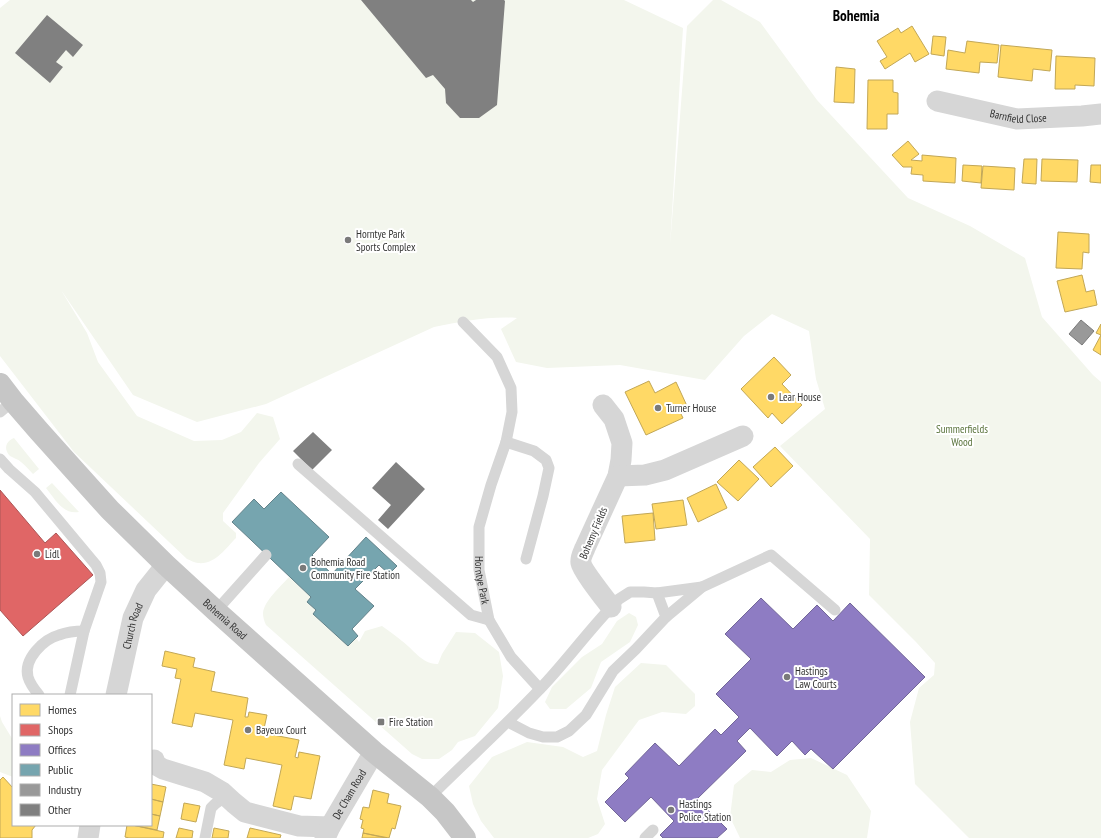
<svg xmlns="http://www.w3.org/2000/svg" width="1101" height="838" viewBox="0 0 1101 838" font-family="'PT Sans Narrow',sans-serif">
	<rect width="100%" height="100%" fill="#fff"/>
	<path fill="#f3f6ed" d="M 10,0 L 624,0 L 683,28 L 670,246 L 687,26 L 713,0 L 721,0 L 760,22 L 817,100 L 908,198 L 970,226 L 1025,258 L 1042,317 L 1093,375 L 1101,382 L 1101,838 L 969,838 L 915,784 L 910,722 L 919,688 L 934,675 L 935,663 L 916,642 L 869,595 L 870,539 L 780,446 L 825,409 L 816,379 L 809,331 L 772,314 L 744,336 L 705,380 L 620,365 L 547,368 L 516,362 L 501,329 L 517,318 C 489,316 461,322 434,327 L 266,404 L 197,422 L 133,395 L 61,290 L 87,333 L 98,362 L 137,416 L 194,441 L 222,440 L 241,432 L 257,413 L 273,417 L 280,439 L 259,463 L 223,513 L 223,521 L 236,533 L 236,538 C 226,548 215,565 198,563 C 195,563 190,560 187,559 L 74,452 L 0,356 L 0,8 Z
		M 14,438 L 39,469 L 33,474 C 29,470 26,466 21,462 C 18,459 13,458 10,456 C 3,449 6,441 14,438 Z
		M 52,483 L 79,512 C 63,515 55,499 46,488 Z
		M 289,577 L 311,597 L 307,602 L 316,610 L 313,614 L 348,646 L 356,638 L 359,642 L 365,631 L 382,626 C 389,631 396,636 402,641 C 413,649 423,665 438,664 L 442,654 L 456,632 L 475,633 L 499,652 L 503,676 L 498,708 L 475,736 L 458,742 L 452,750 L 439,759 L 422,759 L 412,754 L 266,625 C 264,621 263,617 263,613 C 264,601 281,586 289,577 Z
		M 629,613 L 636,617 L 638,625 L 630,642 L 601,662 L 591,688 L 566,709 L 550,709 L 545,702 L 552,687 L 582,657 L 602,644 L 617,621 Z
		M 641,663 L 666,665 L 695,694 L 695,706 L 686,714 L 662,712 L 639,720 L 619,747 L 602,770 L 597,799 L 605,824 L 598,834 L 588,838 L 494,838 L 481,821 L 473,804 L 469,786 L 492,757 L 527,742 L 563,747 L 583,757 L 597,751 L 606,715 L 615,687 Z
		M 0,716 L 2,722 L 13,740 L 13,777 L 0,772 Z
		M 811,758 L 847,775 L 871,811 L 867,838 L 740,838 L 730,817 L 734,785 L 752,770 L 771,772 L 790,760 Z"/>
	<path fill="#ffd966" stroke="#c2a756" d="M 912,26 L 929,54 L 915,62 L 910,53 L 885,69 L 880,61 L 887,57 L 877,41 L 898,28 L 901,33 Z
		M 933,36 L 946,37 L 944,56 L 931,54 Z
		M 967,41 L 999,45 L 997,63 L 980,62 L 979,73 L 946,69 L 948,50 L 965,53 Z
		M 1001,45 L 1052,50 L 1050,71 L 1033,69 L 1032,81 L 998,77 Z
		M 1056,56 L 1095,58 L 1094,86 L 1075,85 L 1075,89 L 1055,89 Z
		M 836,67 L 855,69 L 854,103 L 834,102 Z
		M 868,80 L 893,80 L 893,92 L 898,93 L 898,114 L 887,114 L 887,129 L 867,129 Z
		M 908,141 L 919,154 L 911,160 L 922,161 L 922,155 L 956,158 L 955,183 L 923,181 L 923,175 L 911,174 L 912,167 L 903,167 L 892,155 Z
		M 1024,159 L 1037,159 L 1036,184 L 1022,183 Z
		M 1042,159 L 1078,160 L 1077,182 L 1041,181 Z
		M 963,165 L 982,166 L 981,183 L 962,181 Z
		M 1091,165 L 1101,165 L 1101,183 L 1090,182 Z
		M 983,166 L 1015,168 L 1014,190 L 981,188 Z
		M 1058,232 L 1089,234 L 1089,253 L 1083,252 L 1082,269 L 1056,268 Z
		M 1082,275 L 1086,292 L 1094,290 L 1097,305 L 1065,312 L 1057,281 Z
		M 1101,324 L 1101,355 L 1093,350 L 1101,335 L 1096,333 Z
		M 774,357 L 791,375 L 782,384 L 802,405 L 782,424 L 772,413 L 768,418 L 741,389 Z
		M 649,381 L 655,393 L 676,382 L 687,406 L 679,410 L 683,418 L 646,435 L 625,392 Z
		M 775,447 L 793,466 L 771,487 L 753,467 Z
		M 739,460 L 759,479 L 738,501 L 717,482 Z
		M 716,484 L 727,508 L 698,522 L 687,498 Z
		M 683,500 L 687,525 L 656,529 L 652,504 Z
		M 653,513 L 655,540 L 625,543 L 622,516 Z
		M 165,651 L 195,658 L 193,667 L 215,672 L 211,691 L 248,698 L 245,717 L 248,717 L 249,712 L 267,715 L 263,733 L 299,740 L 295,757 L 298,758 L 299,752 L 320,756 L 311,799 L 294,796 L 291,810 L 273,806 L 282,765 L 246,758 L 244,769 L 224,765 L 233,720 L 195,713 L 192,727 L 172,723 L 181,679 L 175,678 L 177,669 L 162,666 Z
		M 3,777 L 13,788 L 13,825 L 36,825 L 32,830 L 32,838 L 0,838 L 0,780 Z
		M 151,784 L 166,787 L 163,802 L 151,799 Z
		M 373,790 L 389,794 L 387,803 L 401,806 L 395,829 L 392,828 L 389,838 L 363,833 L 364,829 L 361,828 L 363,820 L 360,819 L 363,807 L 369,808 Z
		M 151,799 L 163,802 L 160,816 L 151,814 Z
		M 184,803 L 200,806 L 196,822 L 181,819 Z
		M 151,814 L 160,816 L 157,830 L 132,825 L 151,825 Z
		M 127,825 L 132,825 L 164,832 L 163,838 L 129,838 L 125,837 Z
		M 179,828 L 193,831 L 192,838 L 176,838 Z
		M 214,828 L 229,831 L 228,838 L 212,838 Z
		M 250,828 L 281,835 L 280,838 L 247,838 Z
		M 363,833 L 386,838 L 362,838 Z"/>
	<path fill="#e06666" stroke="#ac5656" d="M 0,490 L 45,543 L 56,533 L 93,575 L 23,636 L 0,610 Z"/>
	<path fill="#8e7cc3" stroke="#726698" d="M 761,598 L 793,629 L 817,605 L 833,621 L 850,603 L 925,677 L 833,769 L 811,749 L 805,755 L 792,741 L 777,756 L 750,728 L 737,741 L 746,751 L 697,799 L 727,829 L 717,838 L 663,838 L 660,835 L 674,821 L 651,797 L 625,822 L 605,802 L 629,778 L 625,774 L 655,743 L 679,766 L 715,729 L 721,735 L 739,717 L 716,694 L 751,659 L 725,634 Z"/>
	<path fill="#76a5af" stroke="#62828a" d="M 281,492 L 329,537 L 312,555 L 332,574 L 366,537 L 397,566 L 389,574 L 379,565 L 355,589 L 374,606 L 352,629 L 358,636 L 348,646 L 313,614 L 316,610 L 307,602 L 311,597 L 232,522 L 254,499 L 264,509 Z"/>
	<path fill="#999" stroke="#7a7a7a" d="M 1081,320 L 1094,331 L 1082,345 L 1069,334 Z"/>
	<path fill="#808080" d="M 361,0 L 471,0 L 473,2 L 476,0 L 504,0 L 505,1 L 497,105 L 479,118 L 460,118 L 446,103 L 445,89 L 433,75 L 426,78 Z
		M 47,15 L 83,45 L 73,57 L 66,50 L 56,62 L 63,67 L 50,83 L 15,53 Z
		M 313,432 L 332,450 L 312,470 L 293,451 Z
		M 396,462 L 425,489 L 388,529 L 378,520 L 391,505 L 372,488 Z"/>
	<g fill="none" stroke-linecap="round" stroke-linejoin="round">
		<g stroke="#d6d6d6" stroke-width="11">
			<path id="s1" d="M 463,322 L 497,357 L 511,388 L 512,412 L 506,442 L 491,485 L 479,527 L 479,570 L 489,620 L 511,657 L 540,689"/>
			<path d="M 0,412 L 13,401"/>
			<path d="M 506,442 L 534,451 L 546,460 L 549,468 L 543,496 L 526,559"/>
			<path d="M 0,459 L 9,469 L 35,492 L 96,565 L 100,573 L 101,582 L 84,631 L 70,695"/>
			<path d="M 298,464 L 471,615 L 489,620"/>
			<path d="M 657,593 L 702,587"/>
			<path d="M 216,611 L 266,555"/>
			<path d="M 666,617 L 702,587 L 771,555 L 835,610"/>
			<path d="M 39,695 C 34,689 30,684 28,677 C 23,659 44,639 59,635 C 67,632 75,631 84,631"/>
			<path d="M 430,797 C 466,761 504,727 539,690 C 567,661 590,628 619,599 L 630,592 L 644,592 L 657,593 L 666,617 L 636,649 L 613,671 L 586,715 L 569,731 L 557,737 L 543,737 L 529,733 L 508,722"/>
			<path d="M 205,838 L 211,808 L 215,804 L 226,796"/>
			<path d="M 645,838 L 653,830"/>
		</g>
		<g stroke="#d6d6d6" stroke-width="21">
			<path id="s2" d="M 937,101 L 1017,119 L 1082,116 L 1101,114"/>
			<path d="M 603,405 L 614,419 L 622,443 L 621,460 L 618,476 L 585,548 C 583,553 580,558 581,563 C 582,570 605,599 611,607"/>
			<path d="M 618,476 L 645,475 L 665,470 L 743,436"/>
			<path id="s3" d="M 116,695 L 133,618 L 146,590 L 166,565"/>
			<path d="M 154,760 L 156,765 L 163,769 L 205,782 L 222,792 L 234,803 L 245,812 L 299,826 L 330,827"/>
			<path d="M 88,838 L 90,825"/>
			<path id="s4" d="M 325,838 L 330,827 L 374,752"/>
		</g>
		<path stroke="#c6c6c6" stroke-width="22" id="s5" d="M 0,384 L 13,401 L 39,431 L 110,510 L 166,565 L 216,611 L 374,752 L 430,797 L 445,812 L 465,838"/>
	</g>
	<g fill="#7a7a7a" stroke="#fff" stroke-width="1.5">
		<circle cx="348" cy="240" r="4"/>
		<circle cx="771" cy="397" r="4"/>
		<circle cx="658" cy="408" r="4"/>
		<circle cx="37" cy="554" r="4"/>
		<circle cx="303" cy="568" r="4"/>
		<circle cx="787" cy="677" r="4"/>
		<rect x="377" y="718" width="8" height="8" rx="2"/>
		<circle cx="248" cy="730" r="4"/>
		<circle cx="671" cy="810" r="4"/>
	</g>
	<g text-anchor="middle" stroke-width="4" stroke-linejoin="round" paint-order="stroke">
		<g font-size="11" fill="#323232" stroke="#fff">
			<text dy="4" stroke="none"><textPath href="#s2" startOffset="83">Barnfield Close</textPath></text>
			<text transform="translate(593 533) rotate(-67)" y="4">Bohemy Fields</text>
			<text dy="4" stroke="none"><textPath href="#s1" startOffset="280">Horntye Park</textPath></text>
			<text dy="4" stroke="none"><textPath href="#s5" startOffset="326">Bohemia Road</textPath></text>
			<text dy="4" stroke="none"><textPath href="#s3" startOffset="71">Church Road</textPath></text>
			<text dy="4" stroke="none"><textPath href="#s4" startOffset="50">De Cham Road</textPath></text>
		</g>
		<g font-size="11" fill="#323232" stroke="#fff" text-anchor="start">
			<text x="356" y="238">Horntye Park<tspan x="356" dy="13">Sports Complex</tspan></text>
			<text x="779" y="401">Lear House</text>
			<text x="666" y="412">Turner House</text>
			<text x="45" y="558">Lidl</text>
			<text x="311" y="566">Bohemia Road<tspan x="311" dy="13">Community Fire Station</tspan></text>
			<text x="795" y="675">Hastings<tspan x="795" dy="13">Law Courts</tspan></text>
			<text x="389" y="726">Fire Station</text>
			<text x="256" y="734">Bayeux Court</text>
			<text x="679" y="808">Hastings<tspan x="679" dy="13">Police Station</tspan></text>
		</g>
		<g font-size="11" fill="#58723a" stroke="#fff">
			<text x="962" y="433">Summerfields<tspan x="962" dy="13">Wood</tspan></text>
		</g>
		<g font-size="15" font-weight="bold" fill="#000" stroke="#fff">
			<text x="856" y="21">Bohemia</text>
		</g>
	</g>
	<rect x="12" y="694" width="140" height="132" fill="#ffffff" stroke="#adadad"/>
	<rect x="20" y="704" width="20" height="12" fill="#ffd966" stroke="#adadad"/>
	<text x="48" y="714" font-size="12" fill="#323232">Homes</text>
	<rect x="20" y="724" width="20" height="12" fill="#e06666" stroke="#adadad"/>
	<text x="48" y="734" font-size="12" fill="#323232">Shops</text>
	<rect x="20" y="744" width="20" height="12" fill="#8e7cc3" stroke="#adadad"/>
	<text x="48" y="754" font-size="12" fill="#323232">Offices</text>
	<rect x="20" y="764" width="20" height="12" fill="#76a5af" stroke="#adadad"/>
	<text x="48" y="774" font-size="12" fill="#323232">Public</text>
	<rect x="20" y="784" width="20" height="12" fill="#999999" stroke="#adadad"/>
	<text x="48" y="794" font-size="12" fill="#323232">Industry</text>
	<rect x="20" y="804" width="20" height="12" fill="#808080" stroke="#adadad"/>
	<text x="48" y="814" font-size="12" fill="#323232">Other</text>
</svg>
